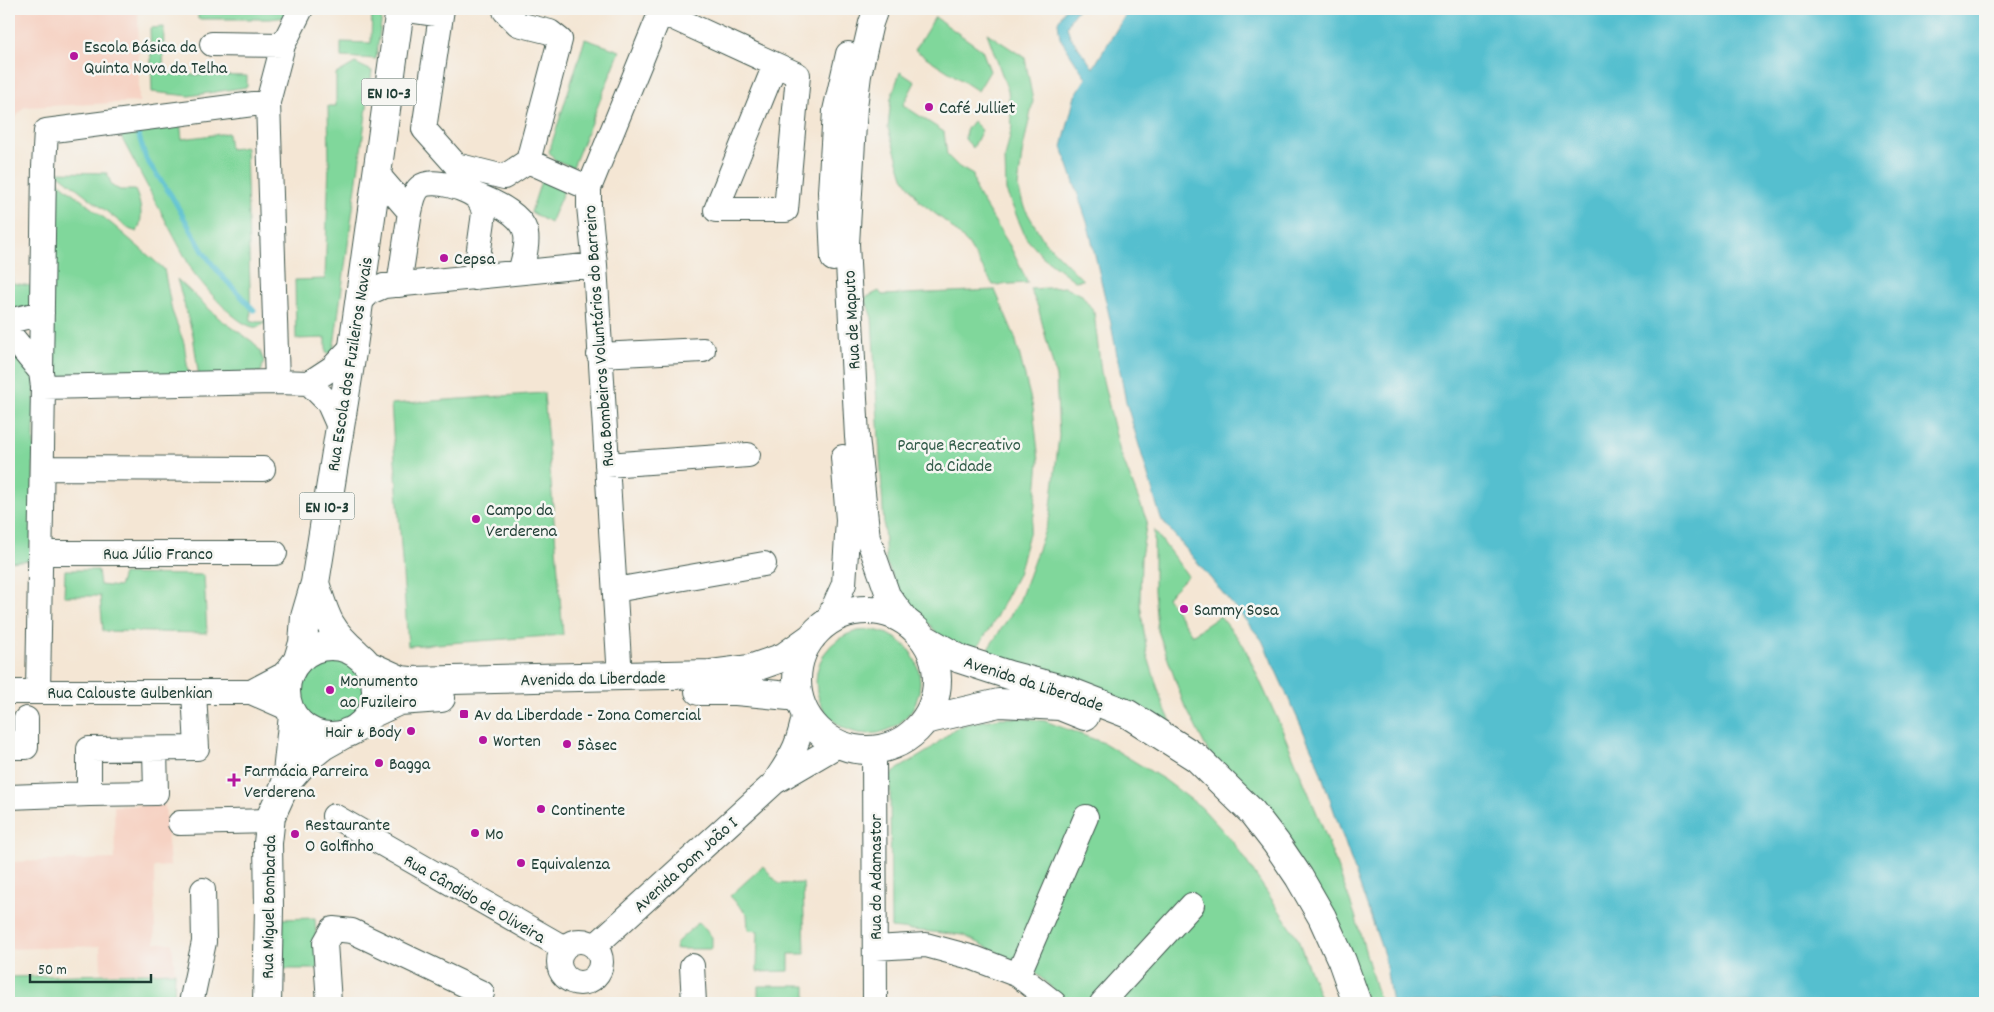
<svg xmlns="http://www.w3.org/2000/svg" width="1994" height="1012" viewBox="0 0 1994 1012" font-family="Dekko,sans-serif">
	<rect width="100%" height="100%" fill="#f6f6f2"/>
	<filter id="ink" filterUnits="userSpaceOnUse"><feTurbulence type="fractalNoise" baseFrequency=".02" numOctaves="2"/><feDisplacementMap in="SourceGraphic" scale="10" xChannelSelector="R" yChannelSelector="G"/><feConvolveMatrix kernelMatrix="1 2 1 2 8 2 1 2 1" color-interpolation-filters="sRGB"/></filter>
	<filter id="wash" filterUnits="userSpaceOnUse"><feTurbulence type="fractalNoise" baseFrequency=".0096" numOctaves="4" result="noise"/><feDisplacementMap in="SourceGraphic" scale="20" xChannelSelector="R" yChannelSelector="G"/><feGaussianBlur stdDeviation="1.12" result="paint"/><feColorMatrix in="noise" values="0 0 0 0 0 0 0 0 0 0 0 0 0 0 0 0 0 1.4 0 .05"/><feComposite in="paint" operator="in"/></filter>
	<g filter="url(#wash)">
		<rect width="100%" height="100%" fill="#f4e6d4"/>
		<path fill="#f6d2c3" d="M 9,9 L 138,9 L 139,102 L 24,107 L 9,126 Z
			M 165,805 L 170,866 L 154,867 L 155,943 L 172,943 L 175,972 L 101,973 L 100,946 L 9,949 L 9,862 L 115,859 L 114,806 Z"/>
		<path fill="#80d79b" stroke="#508a68" d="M 198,9 L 292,9 L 288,17 L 270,19 L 198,19 Z
			M 372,9 L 383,9 L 376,59 L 341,57 L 341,42 L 371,43 Z
			M 935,17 L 982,50 L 990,71 L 978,91 L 915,50 Z
			M 164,27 L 163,74 L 247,76 L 247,87 L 189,96 L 152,92 L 150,28 Z
			M 987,33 L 1025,58 L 1033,101 L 1022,154 L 1018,187 L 1024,207 L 1044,241 L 1083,280 L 1075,281 L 1042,256 L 1026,238 L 1006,191 L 1005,158 L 1012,126 L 1008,91 Z
			M 585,39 L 620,51 L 573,167 L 555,160 L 549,152 Z
			M 355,63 L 372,71 L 333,353 L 326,353 L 326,338 L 296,339 L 295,280 L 325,279 L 329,162 L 328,106 L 336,106 L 336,74 Z
			M 900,72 L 915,82 L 903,105 L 944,132 L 947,155 L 959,167 L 973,175 L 976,191 L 1010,246 L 1028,283 L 993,285 L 968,244 L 946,222 L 920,202 L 903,177 L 888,128 L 891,98 Z
			M 180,121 L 182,139 L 228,133 L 230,149 L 246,147 L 251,322 L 267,322 C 262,325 258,328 253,327 C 234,323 205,287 193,272 L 119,133 Z
			M 973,121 L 982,130 L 973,148 L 965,139 L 966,130 Z
			M 9,171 L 13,172 L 12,283 L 31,286 L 31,308 L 9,310 Z
			M 56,172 L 107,173 L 112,186 L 120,190 L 135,190 C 141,203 144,219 137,232 L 129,229 Z
			M 51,176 L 113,225 L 164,269 L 172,311 L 184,343 L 189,378 L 52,381 Z
			M 542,178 L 567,183 L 550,223 L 531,212 Z
			M 177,279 L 220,319 L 253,342 L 260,351 L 264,361 L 261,372 L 199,378 L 193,335 Z
			M 1065,287 L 1082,295 L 1094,312 L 1101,372 L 1120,452 L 1147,521 L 1141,557 L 1140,603 L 1147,654 L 1163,705 L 1177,734 L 982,658 L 1019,602 L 1050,516 L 1059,436 L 1056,377 L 1038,307 L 1030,289 Z
			M 995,290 L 1015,337 L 1033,408 L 1039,461 L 1034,515 L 1018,574 L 992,625 L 972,655 L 941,639 L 931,626 L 902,597 L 886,562 L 872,318 L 865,298 L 879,291 L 882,295 Z
			M 9,341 L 35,376 L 32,560 L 9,562 Z
			M 544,393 L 563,635 L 408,646 L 391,404 Z
			M 1154,530 L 1188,576 L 1167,597 L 1192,635 L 1220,616 L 1244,646 L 1281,727 L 1321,823 L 1355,915 L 1380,1003 L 1369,1003 L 1214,763 L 1183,702 L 1157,628 L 1154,590 Z
			M 65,570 L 98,570 L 100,585 L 119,587 L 123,574 L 204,575 L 207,633 L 103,631 L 100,596 L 64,596 Z
			M816 682a52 52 0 1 1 104 0a52 52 0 1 1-104 0Z
			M298 691a33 33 0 1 1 66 0a33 33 0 1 1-66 0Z
			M 1000,718 L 1023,718 L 1045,721 L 1104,743 L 1165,780 L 1201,807 L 1234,843 L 1297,937 L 1322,1003 L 1069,1003 L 1032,970 L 963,935 L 891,928 L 890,776 L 898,769 L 928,751 L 954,729 L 966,724 Z
			M 763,866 L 779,884 L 803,883 L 805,954 L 789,954 L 789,971 L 757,972 L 758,931 L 748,930 L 747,914 L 730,896 Z
			M 315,918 L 318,969 L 283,969 L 281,919 Z
			M 699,922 L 712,937 L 712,949 L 676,949 L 676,943 Z
			M 175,972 L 174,1003 L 9,1003 L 9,977 Z
			M 758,986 L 806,986 L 806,1003 L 758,1003 Z"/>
		<path fill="#54bfcf" stroke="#3a7e82" d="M 1065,9 L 1078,9 L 1071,18 L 1067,27 L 1070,36 L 1093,68 L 1129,9 L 1985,9 L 1985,1003 L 1392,1003 L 1384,955 L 1316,759 L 1262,640 L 1161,519 L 1126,402 L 1110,319 L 1088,225 L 1062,147 L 1075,96 L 1086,78 L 1060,38 L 1058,22 Z"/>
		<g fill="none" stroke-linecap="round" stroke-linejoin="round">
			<path stroke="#54bfcf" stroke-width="5" d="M 138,133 L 146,159 L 171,195 L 204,253 L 220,274 L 254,310"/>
		</g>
	</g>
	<g filter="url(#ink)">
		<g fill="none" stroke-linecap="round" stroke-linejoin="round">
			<g stroke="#3f564c" stroke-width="26">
				<path id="minor" d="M 400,9 L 441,15
					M 442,9 L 424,129 L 456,165 L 504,177 L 528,161 L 560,40 L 550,32 L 518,24 L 505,11 L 506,9
					M 876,9 L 871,23 L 859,75 L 855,107 L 847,244 L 857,437 L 868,538 L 888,595 L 909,623
					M 661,12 L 798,75 L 786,210 L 716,210 L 775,65
					M 212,44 L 283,45
					M 528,161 L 589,188
					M 378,175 L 410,212 L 399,285
					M 471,193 C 488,199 523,213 526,234 C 528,246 523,261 520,272
					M 410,212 C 412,204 413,193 420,187 C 432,177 469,189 478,199 C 482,204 483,208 484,213 L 475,278
					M 833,259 L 830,192 L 835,111 L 848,54
					M 359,303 L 370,292 L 384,286 L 595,265
					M 9,321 L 42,313
					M 9,333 L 41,372
					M 599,355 L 703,350
					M 277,382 L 309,383 L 332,368 L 353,346
					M 309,383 L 328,402 L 340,429
					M 43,387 L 277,382 L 268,102 L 283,45 L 301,9
					M 607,465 L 748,455
					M 42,468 L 263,469
					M 40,553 L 275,553
					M 615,590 L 764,564
					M 827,622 L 844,584 L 848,520 L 843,457
					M 620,678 L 595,265 L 589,206 L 589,188 L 662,9
					M 9,692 L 251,692 L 290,709
					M 38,692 L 43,387 L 41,372 L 44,167 L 46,131 L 268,102
					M 251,692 L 283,675 L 294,664
					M 9,747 L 26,747 L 26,719
					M 155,749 L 156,793 L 89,794 L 89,749 L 197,748 L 194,692
					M 874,750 L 875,1003
					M 777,778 C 794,753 799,742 805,712
					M 9,797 L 89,794
					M 334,816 L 564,948
					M 180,823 L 270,821
					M559 962a21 21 0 1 1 42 0a21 21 0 1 1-42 0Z
					M 595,946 L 775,782 L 840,744
					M 875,948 L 926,945 L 974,958 L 1018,975 L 1054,1003
					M 692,966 L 694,1003
					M 1018,975 L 1086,817
					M 191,1003 L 204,942 L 203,890
					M 329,1003 L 325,943 L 333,929 L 352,931 L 482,993
					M 1102,1003 L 1192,905"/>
			</g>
			<g stroke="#3f564c" stroke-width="30">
				<path id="major" d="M 315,583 C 326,617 328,629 356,653
					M797 680a70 70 0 1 1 140 0a70 70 0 1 1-140 0Z
					M 925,639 L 960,659 L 1009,675 L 1066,690 L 1128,714 L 1197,758 L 1252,812 L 1276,843 L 1299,877 L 1322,917 L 1342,961 L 1357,1003
					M286 691a45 45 0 1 1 90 0a45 45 0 1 1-90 0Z
					M 298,659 L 303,643 L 305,617 L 315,583 L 353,346 L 400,9
					M 368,665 L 401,680 L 410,681 L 711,674 L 750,669 L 784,657 L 812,637
					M 699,691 L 736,691 L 799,697
					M 369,715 L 399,701 L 441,698
					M 925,720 L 999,703 L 1060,706 L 1085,716
					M 286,783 L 293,715
					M 267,1003 L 269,908 L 268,843 L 271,816 L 286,783 L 308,758 L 323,746 L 348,732"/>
			</g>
			<use href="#minor" stroke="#fff" stroke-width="24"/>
			<use href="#major" stroke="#fff" stroke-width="28"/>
		</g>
	</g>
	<g fill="#b5179e" stroke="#f6f6f2" stroke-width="2">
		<circle cx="74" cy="56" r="5"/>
		<circle cx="929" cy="107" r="5"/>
		<circle cx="444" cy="258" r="5"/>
		<circle cx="476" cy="519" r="5"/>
		<circle cx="1184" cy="609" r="5"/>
		<circle cx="330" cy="690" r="5"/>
		<rect x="459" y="709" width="10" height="10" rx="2.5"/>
		<circle cx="411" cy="731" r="5"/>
		<circle cx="483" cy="740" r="5"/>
		<circle cx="567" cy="744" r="5"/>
		<circle cx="379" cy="763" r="5"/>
		<path d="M231.5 772.5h5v5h5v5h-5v5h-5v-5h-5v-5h5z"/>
		<circle cx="541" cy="809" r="5"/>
		<circle cx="475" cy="833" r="5"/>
		<circle cx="295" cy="834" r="5"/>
		<circle cx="521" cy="863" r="5"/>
	</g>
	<g text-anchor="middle" stroke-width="5" stroke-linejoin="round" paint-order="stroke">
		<g fill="#f6f6f2" stroke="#60746d" stroke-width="1">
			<rect x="361.5" y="78.5" width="55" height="27" rx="4"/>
			<rect x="299.5" y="492.5" width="55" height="27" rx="4"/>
		</g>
		<g font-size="16" font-weight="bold" fill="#1f3d34">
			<text x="389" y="98">EN 10-3</text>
			<text x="327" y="512">EN 10-3</text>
		</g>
		<g font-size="18" fill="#1f3d34" stroke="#f6f6f2" text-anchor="start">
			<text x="84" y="52">Escola Básica da<tspan x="84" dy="21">Quinta Nova da Telha</tspan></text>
			<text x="939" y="113">Café Julliet</text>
			<text x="454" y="264">Cepsa</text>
			<text x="486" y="515">Campo da<tspan x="486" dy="21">Verderena</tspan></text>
			<text x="1194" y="615">Sammy Sosa</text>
			<text x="340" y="686">Monumento<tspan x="340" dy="21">ao Fuzileiro</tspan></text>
			<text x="474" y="720">Av da Liberdade - Zona Comercial</text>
			<text x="401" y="737" text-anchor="end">Hair &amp; Body</text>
			<text x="493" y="746">Worten</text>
			<text x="577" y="750">5àsec</text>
			<text x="389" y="769">Bagga</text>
			<text x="244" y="776">Farmácia Parreira<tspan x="244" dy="21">Verderena</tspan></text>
			<text x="551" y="815">Continente</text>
			<text x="305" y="830">Restaurante<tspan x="305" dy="21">O Golfinho</tspan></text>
			<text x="485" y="839">Mo</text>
			<text x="531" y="869">Equivalenza</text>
		</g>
		<g font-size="18" fill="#1f3d34" stroke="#f6f6f2">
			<text transform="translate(851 320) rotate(-93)" y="6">Rua de Maputo</text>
			<text transform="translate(598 336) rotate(-94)" y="6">Rua Bombeiros Voluntários do Barreiro</text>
			<text transform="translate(349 364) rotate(-81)" y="6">Rua Escola dos Fuzileiros Navais</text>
			<text x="158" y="559">Rua Júlio Franco</text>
			<text transform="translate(593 678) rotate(-1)" y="6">Avenida da Liberdade</text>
			<text transform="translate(1034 683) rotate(18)" y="6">Avenida da Liberdade</text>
			<text x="130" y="698">Rua Calouste Gulbenkian</text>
			<text transform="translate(685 864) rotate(-42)" y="6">Avenida Dom João I</text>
			<text transform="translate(875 877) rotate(-90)" y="6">Rua do Adamastor</text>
			<text transform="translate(475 898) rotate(30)" y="6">Rua Cândido de Oliveira</text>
			<text transform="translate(268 907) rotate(-89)" y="6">Rua Miguel Bombarda</text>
		</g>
		<g font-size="18" fill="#325c49" stroke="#f6f6f2">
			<text x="959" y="450">Parque Recreativo<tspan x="959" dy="21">da Cidade</tspan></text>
		</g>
	</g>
	<rect width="1994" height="1012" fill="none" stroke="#f6f6f2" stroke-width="30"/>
	<path d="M30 974v8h121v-8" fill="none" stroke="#1f3d34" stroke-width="2.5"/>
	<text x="38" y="974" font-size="15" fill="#1f3d34" stroke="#f6f6f2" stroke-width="4" paint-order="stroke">50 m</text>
</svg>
